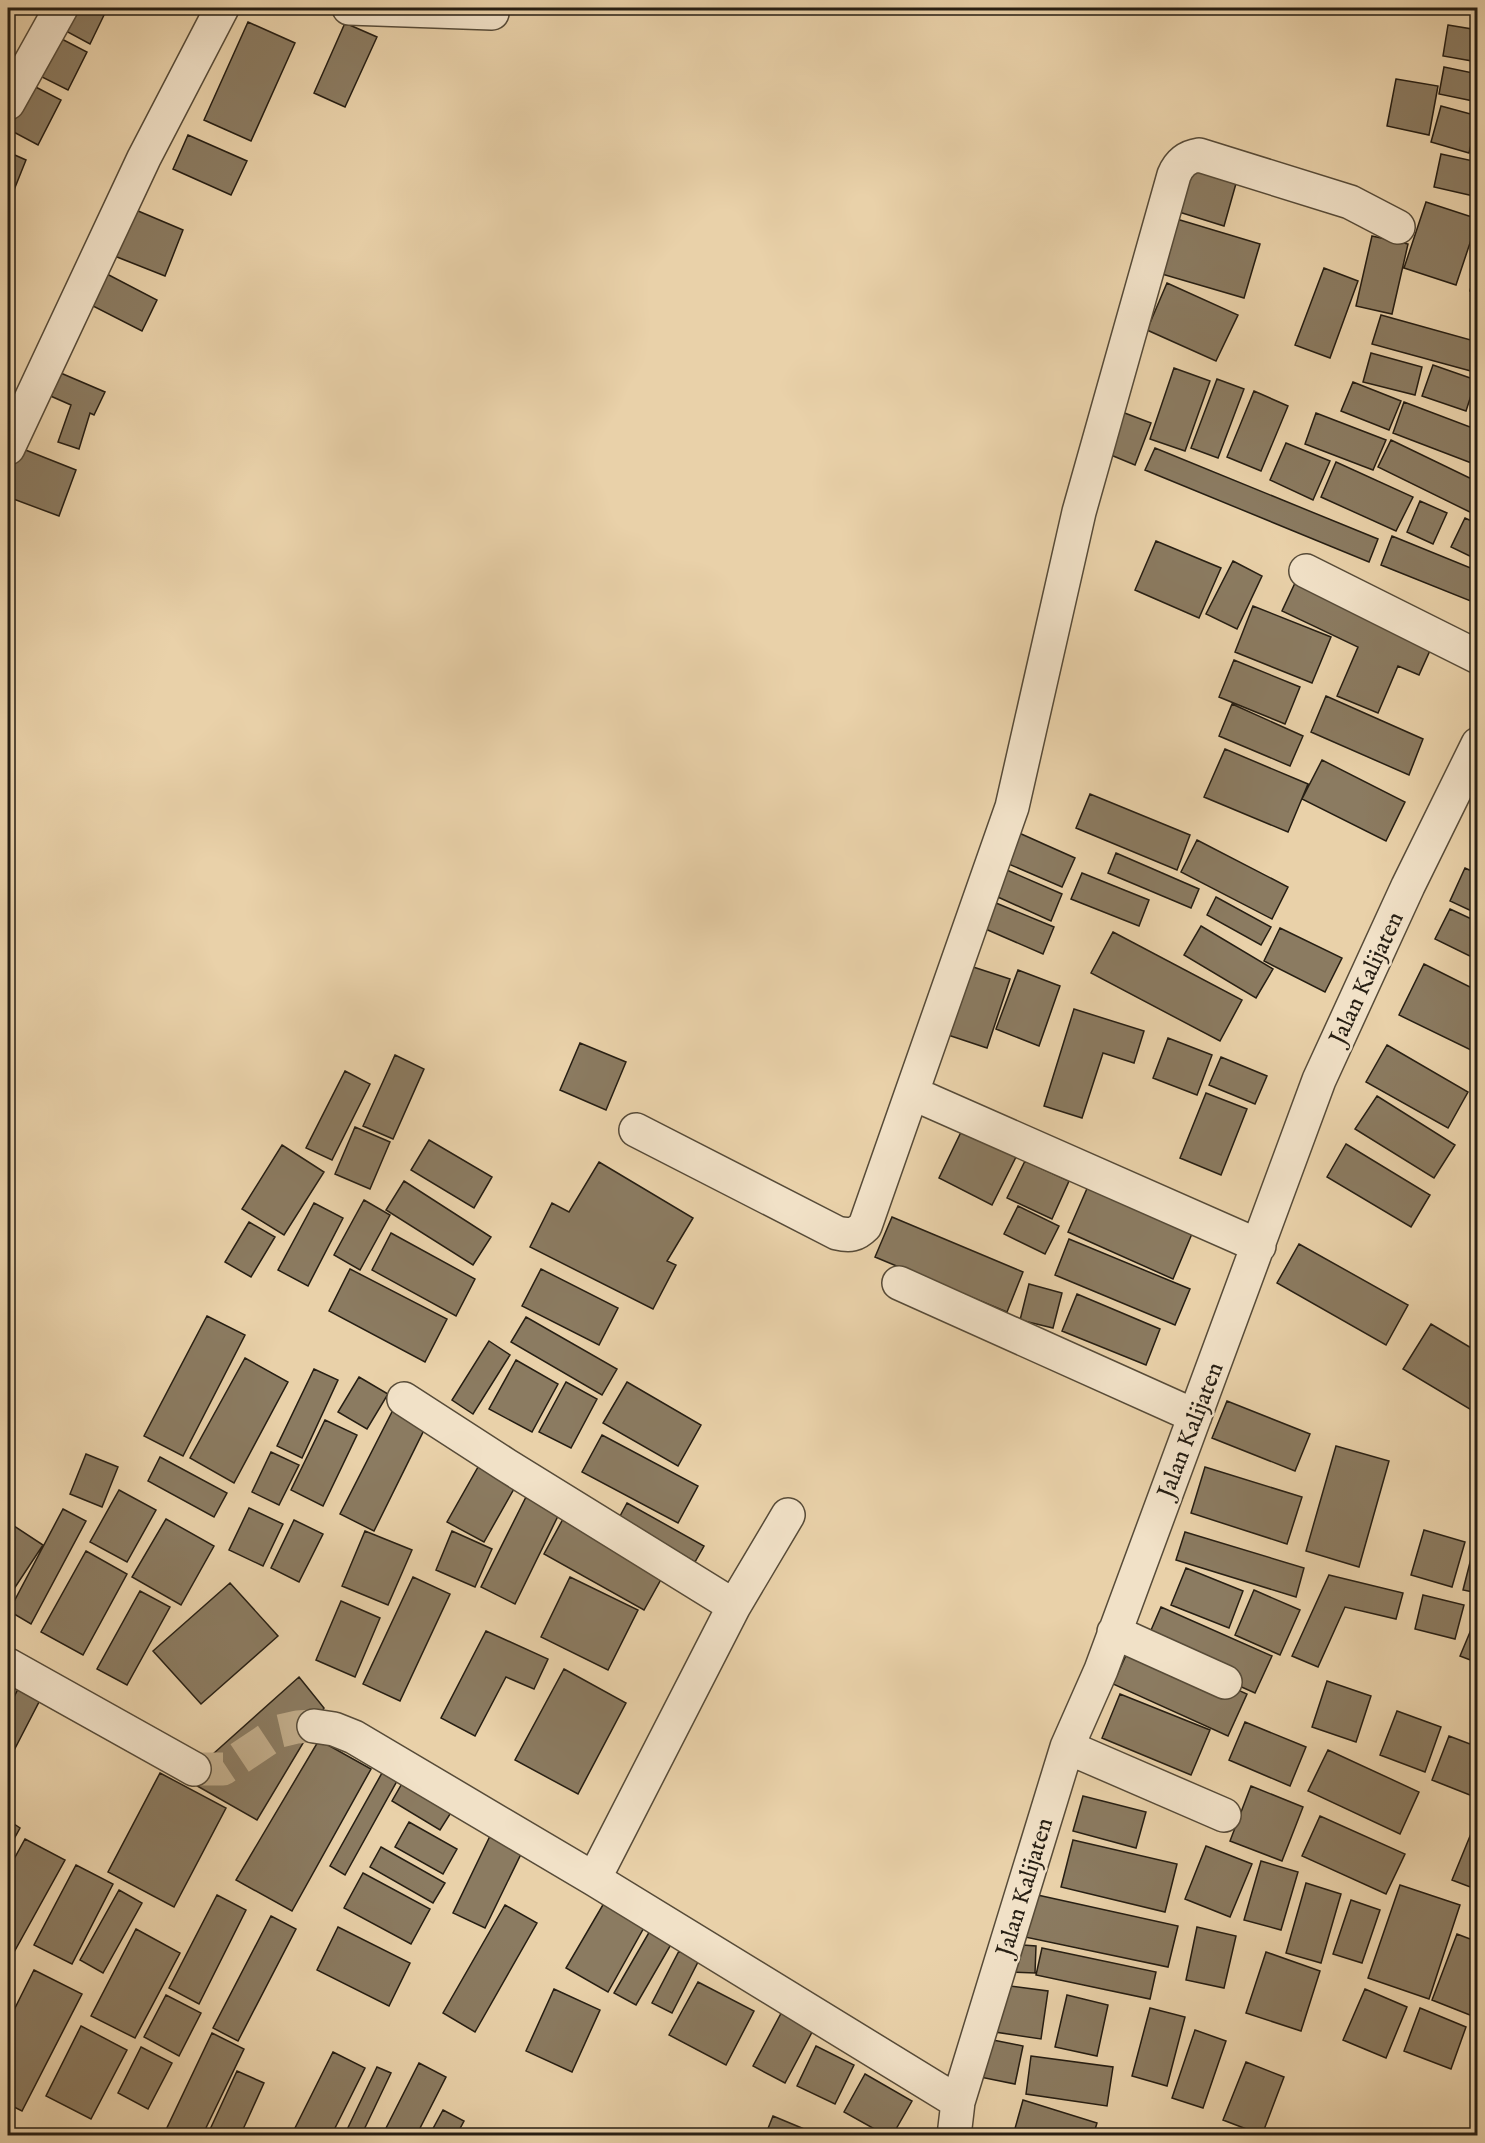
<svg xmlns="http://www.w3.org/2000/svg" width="1485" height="2143" viewBox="0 0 1485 2143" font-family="'IM FELL English',serif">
	<rect width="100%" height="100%" fill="#e9d1a9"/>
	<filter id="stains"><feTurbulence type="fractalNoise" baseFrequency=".00333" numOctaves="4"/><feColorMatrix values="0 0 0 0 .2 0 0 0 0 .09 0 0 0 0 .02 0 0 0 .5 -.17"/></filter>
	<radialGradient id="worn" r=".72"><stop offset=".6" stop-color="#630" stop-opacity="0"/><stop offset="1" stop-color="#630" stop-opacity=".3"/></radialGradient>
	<path fill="#8b7b61" stroke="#261e13" stroke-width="1.5" d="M 75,8 L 99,8 L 106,11 L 90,44 L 64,30 Z
		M 248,22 L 295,43 L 251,141 L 204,120 Z
		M 345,23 L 377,37 L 345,107 L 314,93 Z
		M 1448,25 L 1478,30 L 1478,62 L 1443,56 Z
		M 54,35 L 87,52 L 68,90 L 34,73 Z
		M 1444,67 L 1478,74 L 1478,102 L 1439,94 Z
		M 1396,79 L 1438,86 L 1429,135 L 1387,126 Z
		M 26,82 L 61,100 L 38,145 L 8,129 L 8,116 Z
		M 1441,106 L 1478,116 L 1469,153 L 1431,142 Z
		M 188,135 L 247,161 L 231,195 L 173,169 Z
		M 8,152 L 26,160 L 8,205 Z
		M 1441,154 L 1478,162 L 1478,197 L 1434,187 Z
		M 1193,166 L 1237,180 L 1224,226 L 1179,212 Z
		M 1426,202 L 1478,219 L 1456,285 L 1404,268 Z
		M 131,208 L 183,230 L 165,276 L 112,255 Z
		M 1170,217 L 1260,244 L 1244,298 L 1155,272 Z
		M 1372,236 L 1408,244 L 1392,314 L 1356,306 Z
		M 1478,256 L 1478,293 L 1470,291 Z
		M 1324,268 L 1358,281 L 1330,358 L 1295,345 Z
		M 105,273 L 157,300 L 142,331 L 89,304 Z
		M 1167,283 L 1238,315 L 1216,361 L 1147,330 Z
		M 1381,315 L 1478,342 L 1478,373 L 1372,344 Z
		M 1371,353 L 1422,367 L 1415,395 L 1363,382 Z
		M 1433,365 L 1476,380 L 1466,411 L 1422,396 Z
		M 1174,368 L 1210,381 L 1185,451 L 1150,439 Z
		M 56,371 L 105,392 L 94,415 L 90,413 L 79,449 L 58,442 L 71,405 L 46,394 Z
		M 1217,379 L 1244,389 L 1218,458 L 1191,448 Z
		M 1353,382 L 1401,401 L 1389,430 L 1341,411 Z
		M 1254,391 L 1288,406 L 1261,471 L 1227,457 Z
		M 1404,402 L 1478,430 L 1478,455 L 1474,464 L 1393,433 Z
		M 1122,412 L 1151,423 L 1135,465 L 1106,453 Z
		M 1316,413 L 1386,440 L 1373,470 L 1305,444 Z
		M 1391,440 L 1478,482 L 1478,516 L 1378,467 Z
		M 1286,443 L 1330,461 L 1313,500 L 1270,480 Z
		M 18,447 L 76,470 L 59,516 L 8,497 L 8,474 Z
		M 1155,448 L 1378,539 L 1369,562 L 1145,470 Z
		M 1336,462 L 1413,497 L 1396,531 L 1321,497 Z
		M 1420,501 L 1447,513 L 1433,544 L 1407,532 Z
		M 1465,518 L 1478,524 L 1478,560 L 1451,547 Z
		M 1392,536 L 1478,571 L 1478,604 L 1381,565 Z
		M 1156,541 L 1221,568 L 1199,618 L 1135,590 Z
		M 1233,561 L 1262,576 L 1237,629 L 1206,614 Z
		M 1295,583 L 1432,646 L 1419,675 L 1398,666 L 1378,713 L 1337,696 L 1358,647 L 1282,611 Z
		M 1253,606 L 1331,637 L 1312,683 L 1235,652 Z
		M 1234,660 L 1300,687 L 1285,724 L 1219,697 Z
		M 1326,696 L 1423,739 L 1409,775 L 1311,732 Z
		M 1232,704 L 1303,736 L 1290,766 L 1219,736 Z
		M 1225,749 L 1308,784 L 1288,832 L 1204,797 Z
		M 1322,760 L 1405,802 L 1386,841 L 1302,799 Z
		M 1090,794 L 1190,835 L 1177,870 L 1076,828 Z
		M 1010,829 L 1075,858 L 1062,887 L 997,859 Z
		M 1197,840 L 1288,887 L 1272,919 L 1181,872 Z
		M 1116,853 L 1199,889 L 1191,908 L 1108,873 Z
		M 1000,867 L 1062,894 L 1051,921 L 989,893 Z
		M 1465,868 L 1478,874 L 1478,914 L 1450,901 Z
		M 1082,873 L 1149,900 L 1139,926 L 1071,899 Z
		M 1216,897 L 1271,927 L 1261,945 L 1207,915 Z
		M 984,898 L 1054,927 L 1043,954 L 974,924 Z
		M 1450,909 L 1478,922 L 1478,960 L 1435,939 Z
		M 1201,926 L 1273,969 L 1256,998 L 1184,955 Z
		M 1280,928 L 1342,958 L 1325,992 L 1264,961 Z
		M 1113,932 L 1242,1000 L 1220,1041 L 1091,973 Z
		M 964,964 L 1010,979 L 987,1048 L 942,1033 Z
		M 1424,964 L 1478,991 L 1478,1042 L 1473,1051 L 1399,1015 Z
		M 1018,970 L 1060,986 L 1039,1046 L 996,1029 Z
		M 1074,1009 L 1144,1031 L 1134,1063 L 1103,1053 L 1082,1118 L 1044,1106 Z
		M 1168,1038 L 1212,1055 L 1197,1095 L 1153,1078 Z
		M 580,1043 L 626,1062 L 606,1110 L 560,1090 Z
		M 1387,1045 L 1468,1092 L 1448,1128 L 1366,1082 Z
		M 395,1055 L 424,1069 L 393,1139 L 363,1126 Z
		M 1221,1057 L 1267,1076 L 1255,1104 L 1209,1085 Z
		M 345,1071 L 370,1084 L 332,1160 L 306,1148 Z
		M 1206,1093 L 1247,1109 L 1221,1175 L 1180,1158 Z
		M 1377,1096 L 1455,1145 L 1434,1178 L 1355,1129 Z
		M 355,1127 L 390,1142 L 370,1189 L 335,1174 Z
		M 963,1128 L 1017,1155 L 992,1205 L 939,1178 Z
		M 429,1140 L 492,1177 L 474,1208 L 411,1170 Z
		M 1346,1144 L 1430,1195 L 1411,1227 L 1327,1177 Z
		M 282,1145 L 324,1172 L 284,1235 L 242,1209 Z
		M 1025,1161 L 1069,1181 L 1052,1219 L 1007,1198 Z
		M 599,1162 L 693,1218 L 667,1261 L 676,1265 L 653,1309 L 530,1247 L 552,1203 L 569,1212 Z
		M 404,1181 L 491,1237 L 473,1265 L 386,1210 Z
		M 1089,1184 L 1194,1229 L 1173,1279 L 1068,1232 Z
		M 364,1200 L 390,1215 L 360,1270 L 334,1255 Z
		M 314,1203 L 343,1218 L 308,1286 L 278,1270 Z
		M 1018,1206 L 1059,1226 L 1045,1254 L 1004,1234 Z
		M 892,1217 L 1023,1272 L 1007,1312 L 875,1257 Z
		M 249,1222 L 275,1237 L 251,1277 L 225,1262 Z
		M 391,1233 L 475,1279 L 456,1316 L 372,1270 Z
		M 1069,1239 L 1190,1289 L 1175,1325 L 1055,1275 Z
		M 1299,1244 L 1408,1305 L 1386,1345 L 1277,1283 Z
		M 350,1269 L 447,1319 L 425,1362 L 329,1311 Z
		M 541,1269 L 618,1308 L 599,1345 L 522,1306 Z
		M 1029,1284 L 1062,1293 L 1053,1328 L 1020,1320 Z
		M 1077,1294 L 1160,1329 L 1146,1365 L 1062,1331 Z
		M 207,1316 L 245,1335 L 183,1456 L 144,1436 Z
		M 526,1317 L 617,1369 L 602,1395 L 511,1342 Z
		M 1431,1324 L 1478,1352 L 1478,1414 L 1403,1369 Z
		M 489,1341 L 510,1355 L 473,1414 L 452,1400 Z
		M 245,1358 L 288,1382 L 234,1483 L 190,1458 Z
		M 516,1360 L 558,1384 L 532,1432 L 489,1409 Z
		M 314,1369 L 338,1380 L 302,1458 L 277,1446 Z
		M 359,1377 L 388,1394 L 367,1429 L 338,1412 Z
		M 566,1382 L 597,1399 L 571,1448 L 539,1432 Z
		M 627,1382 L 701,1425 L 678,1466 L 603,1423 Z
		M 1227,1401 L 1310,1434 L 1295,1471 L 1212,1438 Z
		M 396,1404 L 429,1420 L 374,1531 L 340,1514 Z
		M 325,1420 L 357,1435 L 323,1506 L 291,1490 Z
		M 602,1435 L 698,1486 L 678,1523 L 582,1472 Z
		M 1336,1446 L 1389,1461 L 1359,1567 L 1306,1551 Z
		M 271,1452 L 299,1465 L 279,1505 L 252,1492 Z
		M 86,1454 L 118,1467 L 102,1507 L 70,1494 Z
		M 160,1457 L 227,1493 L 214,1517 L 148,1481 Z
		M 482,1460 L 519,1480 L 484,1542 L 447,1522 Z
		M 1205,1467 L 1302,1497 L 1287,1544 L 1191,1513 Z
		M 119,1490 L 156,1510 L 127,1562 L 90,1542 Z
		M 526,1497 L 559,1514 L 515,1604 L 481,1587 Z
		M 627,1503 L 704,1546 L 695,1562 L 619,1518 Z
		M 249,1508 L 283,1524 L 263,1566 L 229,1550 Z
		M 63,1509 L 86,1521 L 31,1624 L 9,1611 Z
		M 166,1519 L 214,1546 L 181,1605 L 132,1577 Z
		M 563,1519 L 664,1574 L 644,1610 L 544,1554 Z
		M 294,1520 L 323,1534 L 299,1582 L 271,1568 Z
		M 8,1522 L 43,1545 L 8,1598 Z
		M 1424,1530 L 1465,1542 L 1452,1587 L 1411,1575 Z
		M 365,1531 L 412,1550 L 388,1605 L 342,1586 Z
		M 452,1531 L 492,1549 L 475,1587 L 436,1570 Z
		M 1478,1531 L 1478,1593 L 1463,1590 Z
		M 1185,1532 L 1304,1568 L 1296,1597 L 1176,1560 Z
		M 86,1551 L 127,1574 L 83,1655 L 41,1632 Z
		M 1186,1568 L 1243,1591 L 1229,1628 L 1171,1605 Z
		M 1329,1575 L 1403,1593 L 1396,1619 L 1345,1607 L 1318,1667 L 1292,1656 Z
		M 413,1577 L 450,1594 L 400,1701 L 363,1684 Z
		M 570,1577 L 638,1610 L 608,1670 L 541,1637 Z
		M 230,1583 L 278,1636 L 201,1704 L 153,1651 Z
		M 1254,1590 L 1300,1610 L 1280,1655 L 1235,1635 Z
		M 140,1591 L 170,1607 L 127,1685 L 97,1669 Z
		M 1423,1595 L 1464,1605 L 1455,1639 L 1415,1629 Z
		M 341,1601 L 380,1618 L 355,1677 L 316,1660 Z
		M 1161,1607 L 1272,1656 L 1255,1693 L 1145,1644 Z
		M 1478,1613 L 1478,1663 L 1460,1656 Z
		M 486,1631 L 548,1659 L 534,1689 L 506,1677 L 475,1736 L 441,1718 Z
		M 1132,1642 L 1247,1694 L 1228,1736 L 1113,1684 Z
		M 564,1669 L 626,1703 L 578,1794 L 515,1760 Z
		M 299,1677 L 324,1708 L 257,1820 L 185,1779 Z
		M 1327,1681 L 1371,1696 L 1356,1742 L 1312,1727 Z
		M 18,1689 L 40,1700 L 8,1762 L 8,1709 Z
		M 1120,1694 L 1210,1730 L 1191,1775 L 1102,1738 Z
		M 1397,1711 L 1441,1727 L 1425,1772 L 1380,1755 Z
		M 1245,1722 L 1306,1747 L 1290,1786 L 1229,1760 Z
		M 1449,1736 L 1478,1747 L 1478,1791 L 1475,1797 L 1432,1780 Z
		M 319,1740 L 371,1769 L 292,1911 L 236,1880 Z
		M 1328,1750 L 1419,1792 L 1400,1834 L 1308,1791 Z
		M 387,1764 L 402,1772 L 345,1875 L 330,1866 Z
		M 160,1773 L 226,1808 L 174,1907 L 108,1872 Z
		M 408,1773 L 457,1803 L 440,1830 L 392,1801 Z
		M 1251,1786 L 1303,1807 L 1282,1861 L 1230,1841 Z
		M 1083,1796 L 1146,1812 L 1136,1848 L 1073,1831 Z
		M 1320,1816 L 1405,1854 L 1386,1894 L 1302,1856 Z
		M 1477,1819 L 1478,1819 L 1478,1890 L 1452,1880 Z
		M 8,1820 L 20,1828 L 8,1850 Z
		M 409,1822 L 457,1849 L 443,1874 L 395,1847 Z
		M 490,1836 L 522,1852 L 485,1928 L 453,1913 Z
		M 25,1839 L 65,1860 L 13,1954 L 8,1951 L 8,1870 Z
		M 1073,1840 L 1177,1864 L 1165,1912 L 1061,1887 Z
		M 1206,1846 L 1252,1864 L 1230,1917 L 1185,1899 Z
		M 381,1847 L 445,1883 L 433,1903 L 370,1867 Z
		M 1261,1861 L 1298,1872 L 1281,1930 L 1244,1920 Z
		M 76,1865 L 113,1884 L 72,1964 L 34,1945 Z
		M 363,1873 L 430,1909 L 411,1944 L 344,1908 Z
		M 1306,1883 L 1341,1894 L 1321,1963 L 1286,1953 Z
		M 1400,1885 L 1460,1905 L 1429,1999 L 1368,1978 Z
		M 119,1890 L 142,1903 L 103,1973 L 80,1960 Z
		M 1033,1894 L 1178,1926 L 1168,1967 L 1025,1937 Z
		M 217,1895 L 246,1910 L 199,2004 L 169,1988 Z
		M 1351,1900 L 1380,1910 L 1362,1963 L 1333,1954 Z
		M 604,1903 L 646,1924 L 608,1992 L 566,1968 Z
		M 505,1905 L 537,1923 L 475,2032 L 443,2013 Z
		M 271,1916 L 296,1929 L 238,2041 L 213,2028 Z
		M 338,1927 L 410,1963 L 389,2006 L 317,1970 Z
		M 1197,1927 L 1236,1936 L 1224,1988 L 1186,1980 Z
		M 136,1929 L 180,1953 L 135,2038 L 91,2016 Z
		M 651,1929 L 673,1941 L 636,2005 L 614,1993 Z
		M 1457,1934 L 1478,1942 L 1478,2010 L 1475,2017 L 1432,2000 Z
		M 1010,1944 L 1036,1946 L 1035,1973 L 1009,1972 Z
		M 1042,1948 L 1156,1972 L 1150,1999 L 1036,1975 Z
		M 679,1951 L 699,1960 L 672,2013 L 652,2003 Z
		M 1266,1952 L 1320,1971 L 1301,2031 L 1246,2013 Z
		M 34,1970 L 82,1994 L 22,2111 L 8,2104 L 8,2022 Z
		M 698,1982 L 754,2011 L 726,2065 L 669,2035 Z
		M 1002,1985 L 1048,1991 L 1041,2039 L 995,2032 Z
		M 554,1989 L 600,2010 L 572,2072 L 526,2051 Z
		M 1365,1989 L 1407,2007 L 1386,2058 L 1343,2040 Z
		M 166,1995 L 201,2013 L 179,2056 L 144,2037 Z
		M 1067,1995 L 1108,2005 L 1097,2056 L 1055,2047 Z
		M 786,2004 L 818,2021 L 785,2083 L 753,2066 Z
		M 1150,2008 L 1185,2017 L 1167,2086 L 1132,2076 Z
		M 1420,2008 L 1466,2027 L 1451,2069 L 1404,2051 Z
		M 81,2026 L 127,2050 L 91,2119 L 46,2096 Z
		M 1195,2030 L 1226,2041 L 1203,2108 L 1172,2098 Z
		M 212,2033 L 244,2049 L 202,2136 L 168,2136 L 164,2134 Z
		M 983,2038 L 1023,2046 L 1015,2084 L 975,2076 Z
		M 816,2046 L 854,2065 L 835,2104 L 797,2086 Z
		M 141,2047 L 172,2063 L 148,2109 L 118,2093 Z
		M 333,2052 L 365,2068 L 331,2136 L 291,2136 Z
		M 1031,2056 L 1113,2067 L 1107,2106 L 1026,2094 Z
		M 1246,2062 L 1284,2077 L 1262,2135 L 1223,2120 Z
		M 419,2063 L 446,2077 L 416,2136 L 382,2136 Z
		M 377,2067 L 391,2073 L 361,2136 L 344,2136 Z
		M 237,2071 L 264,2083 L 240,2136 L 207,2136 Z
		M 865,2074 L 912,2101 L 892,2136 L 887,2136 L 844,2112 Z
		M 1023,2100 L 1097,2123 L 1093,2136 L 1024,2136 L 1014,2132 Z
		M 443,2110 L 464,2121 L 456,2136 L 429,2136 Z
		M 773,2116 L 821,2136 L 765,2136 Z"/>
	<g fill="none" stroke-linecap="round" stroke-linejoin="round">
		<path stroke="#c2ad8b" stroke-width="33" stroke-dasharray="33 16" stroke-linecap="butt" d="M 194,1769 L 223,1769 L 280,1731 L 297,1727 L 314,1726"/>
		<g stroke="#574b38" stroke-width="36">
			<path id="minor" d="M 349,8 L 492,13
				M 8,103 L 61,8
				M 8,448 L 144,158 L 222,8
				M 1306,571 L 1478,657
				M 912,1093 L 1259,1246
				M 636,1130 L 837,1233 C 850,1236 856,1235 865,1226 L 1012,807 L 1079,512 L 1174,175 C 1179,163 1186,157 1199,155 L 1350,202 L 1398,227
				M 899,1283 L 1195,1416
				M 404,1399 L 506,1465 L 734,1606
				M 1114,1632 L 1225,1682
				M 8,1665 L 194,1769
				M 314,1726 L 334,1729 L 354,1737 L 594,1879 L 958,2102
				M 1067,1747 L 1224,1815
				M 594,1879 L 734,1606 L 788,1515
				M 954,2136 L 958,2102 L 1067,1747 L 1101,1670 L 1319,1080 L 1408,886 L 1478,744"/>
		</g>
		<use href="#minor" stroke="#f1e1c7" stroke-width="33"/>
	</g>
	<g text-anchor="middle" stroke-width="5" stroke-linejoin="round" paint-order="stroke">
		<g font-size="24" fill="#261e13" stroke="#f1e1c7">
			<text transform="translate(1366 978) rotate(-65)" y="8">Jalan Kalijaten</text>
			<text transform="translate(1190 1430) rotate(-69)" y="8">Jalan Kalijaten</text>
			<text transform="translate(1024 1887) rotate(-73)" y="8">Jalan Kalijaten</text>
		</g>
	</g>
	<rect width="1485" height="2143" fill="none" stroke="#e9d1a9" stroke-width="30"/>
	<rect x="9" y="9" width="1467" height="2125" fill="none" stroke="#261e13" stroke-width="3"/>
	<rect x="15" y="15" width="1455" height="2113" fill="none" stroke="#261e13" stroke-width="1.5"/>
	<rect width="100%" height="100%" filter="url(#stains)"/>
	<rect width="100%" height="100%" fill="url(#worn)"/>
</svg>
